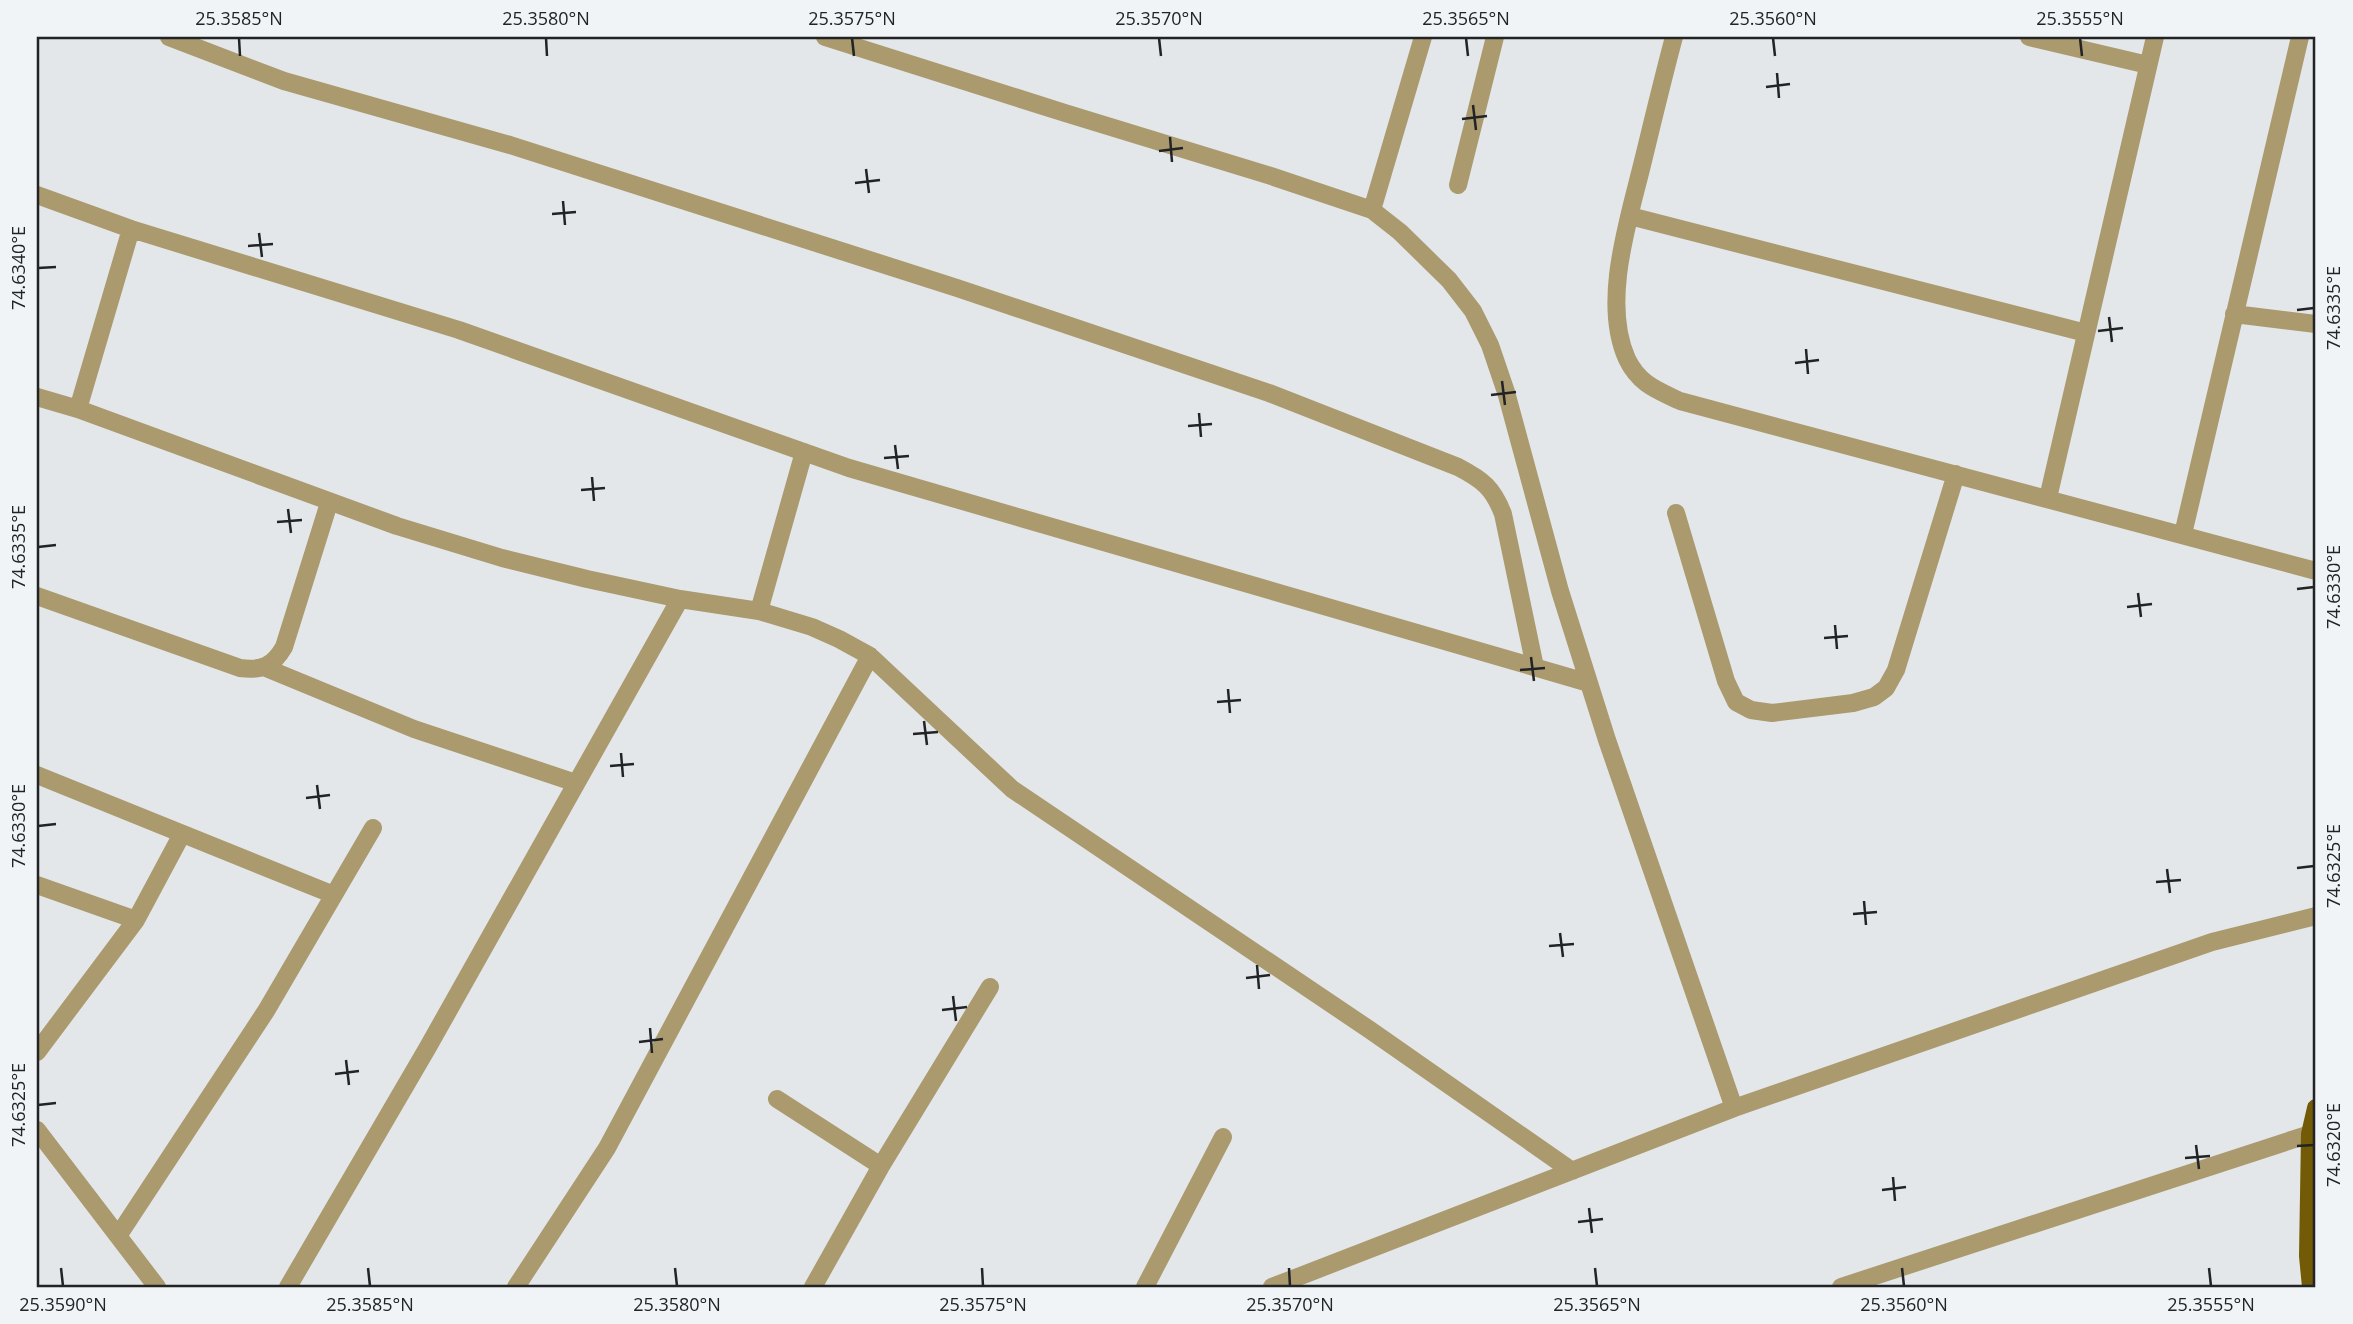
<svg xmlns="http://www.w3.org/2000/svg" width="2353" height="1324" viewBox="0 0 2353 1324" font-family="'Open Sans',sans-serif">
	<rect width="100%" height="100%" fill="#e4e7ea"/>
	<g fill="none" stroke-linecap="round" stroke-linejoin="round">
		<path stroke="#aa9a6e" stroke-width="18" d="M 1674,37 C 1663,78 1653,120 1643,161 C 1629,219 1601,302 1627,359 C 1639,384 1657,390 1680,401 L 2316,571
			M 2029,37 L 2148,65
			M 1458,185 L 1495,37
			M 1630,216 L 2086,333
			M 2234,314 L 2316,324
			M 2048,498 L 2155,37
			M 1676,513 L 1726,681 L 1736,702 L 1751,710 L 1772,713 L 1853,703 L 1874,697 L 1886,688 L 1896,670 L 1956,474
			M 2183,534 L 2300,37"/>
		<path stroke="#aa9a6e" stroke-width="18" d="M 169,37 L 284,81 L 510,145 L 957,288 L 1269,393 L 1458,467 C 1483,480 1493,488 1503,514 L 1535,667
			M 825,37 L 1065,113 L 1271,176 L 1372,210 L 1400,232 L 1449,280 L 1473,311 L 1490,345 L 1506,392 L 1560,591 L 1607,740 L 1734,1108
			M 37,195 L 131,229 L 459,330 L 849,468 L 1589,683
			M 1372,210 L 1423,37
			M 37,397 L 78,409 L 397,526 L 502,558 L 587,579 L 680,599 L 759,611 L 812,627 L 839,639 L 870,656 L 1012,789 L 1370,1030 L 1572,1171
			M 78,409 L 131,229
			M 37,596 L 240,668 C 262,671 273,666 284,647 L 329,503
			M 759,611 L 804,452
			M 266,668 L 414,729 L 576,783
			M 37,775 L 334,895
			M 37,885 L 136,920
			M 37,1052 L 136,920 L 182,834
			M 777,1099 L 881,1166
			M 37,1130 L 157,1287
			M 118,1236 L 266,1011 L 373,828
			M 288,1287 L 428,1047 L 680,599
			M 516,1287 L 607,1148 L 870,656
			M 813,1287 L 881,1166 L 990,987
			M 1145,1287 L 1223,1137
			M 1272,1287 L 1734,1108 L 2212,942 L 2316,916
			M 1841,1287 L 2310,1134"/>
		<path stroke="#725a06" stroke-width="18" d="M 2311,1287 L 2308,1256 L 2310,1134 L 2316,1108"/>
	</g>
	<path fill="none" stroke="#212324" stroke-width="2.5" d="M 239,38 L 240,56M 546,38 L 547,56M 852,38 L 854,56M 1159,38 L 1161,56M 1466,38 L 1468,56M 1773,38 L 1775,56M 2080,38 L 2082,56M 1777,73 L 1779,98M 1766,87 L 1790,84M 1473,105 L 1476,130M 1462,119 L 1487,116M 1170,137 L 1172,162M 1159,151 L 1183,148M 866,169 L 869,193M 855,183 L 880,180M 563,201 L 565,225M 552,214 L 576,212M 259,233 L 262,257M 248,246 L 273,244M 38,268 L 56,267M 2297,310 L 2314,308M 2109,317 L 2112,342M 2098,331 L 2123,328M 1806,349 L 1808,374M 1795,363 L 1819,360M 1502,381 L 1505,405M 1491,395 L 1516,392M 1199,413 L 1201,437M 1188,426 L 1212,424M 895,445 L 898,469M 884,458 L 909,456M 592,477 L 594,501M 581,490 L 605,488M 288,509 L 291,533M 277,522 L 302,520M 38,547 L 56,545M 2297,589 L 2314,587M 2138,593 L 2141,617M 2127,607 L 2152,604M 1835,625 L 1837,649M 1824,638 L 1848,636M 1531,657 L 1534,681M 1520,670 L 1545,668M 1228,689 L 1230,713M 1217,702 L 1241,700M 924,721 L 927,745M 913,734 L 938,732M 621,753 L 623,777M 610,766 L 634,764M 317,785 L 320,809M 306,798 L 330,795M 38,826 L 56,824M 2297,868 L 2314,866M 2167,869 L 2170,893M 2156,882 L 2181,880M 1864,901 L 1866,925M 1853,914 L 1877,912M 1560,933 L 1563,957M 1549,946 L 1574,944M 1257,965 L 1259,989M 1246,978 L 1270,975M 953,996 L 956,1021M 942,1010 L 967,1007M 650,1028 L 652,1053M 639,1042 L 663,1039M 346,1060 L 349,1085M 335,1074 L 359,1071M 38,1105 L 56,1103M 2196,1145 L 2199,1169M 2297,1146 L 2314,1145M 2185,1158 L 2210,1156M 1893,1177 L 1895,1201M 1882,1190 L 1906,1187M 1589,1208 L 1592,1233M 1578,1222 L 1603,1219M 61,1268 L 63,1286M 368,1268 L 370,1286M 675,1268 L 677,1286M 982,1268 L 983,1286M 1289,1268 L 1290,1286M 1595,1268 L 1597,1286M 1902,1268 L 1904,1286M 2209,1268 L 2211,1286"/>
	<rect width="2353" height="1324" fill="none" stroke="#f1f4f7" stroke-width="77"/>
	<rect x="38" y="38" width="2276" height="1248" fill="none" stroke="#212324" stroke-width="2.5"/>
	<g font-size="18" text-anchor="middle" fill="#212324">
		<text x="239" y="25">25.3585°N</text>
		<text x="546" y="25">25.3580°N</text>
		<text x="852" y="25">25.3575°N</text>
		<text x="1159" y="25">25.3570°N</text>
		<text x="1466" y="25">25.3565°N</text>
		<text x="1773" y="25">25.3560°N</text>
		<text x="2080" y="25">25.3555°N</text>
		<text transform="translate(19 268) rotate(-90)" y="6">74.6340°E</text>
		<text transform="translate(2334 308) rotate(-90)" y="6">74.6335°E</text>
		<text transform="translate(19 547) rotate(-90)" y="6">74.6335°E</text>
		<text transform="translate(2334 587) rotate(-90)" y="6">74.6330°E</text>
		<text transform="translate(19 826) rotate(-90)" y="6">74.6330°E</text>
		<text transform="translate(2334 866) rotate(-90)" y="6">74.6325°E</text>
		<text transform="translate(19 1105) rotate(-90)" y="6">74.6325°E</text>
		<text transform="translate(2334 1145) rotate(-90)" y="6">74.6320°E</text>
		<text x="63" y="1311">25.3590°N</text>
		<text x="370" y="1311">25.3585°N</text>
		<text x="677" y="1311">25.3580°N</text>
		<text x="983" y="1311">25.3575°N</text>
		<text x="1290" y="1311">25.3570°N</text>
		<text x="1597" y="1311">25.3565°N</text>
		<text x="1904" y="1311">25.3560°N</text>
		<text x="2211" y="1311">25.3555°N</text>
	</g>
</svg>
